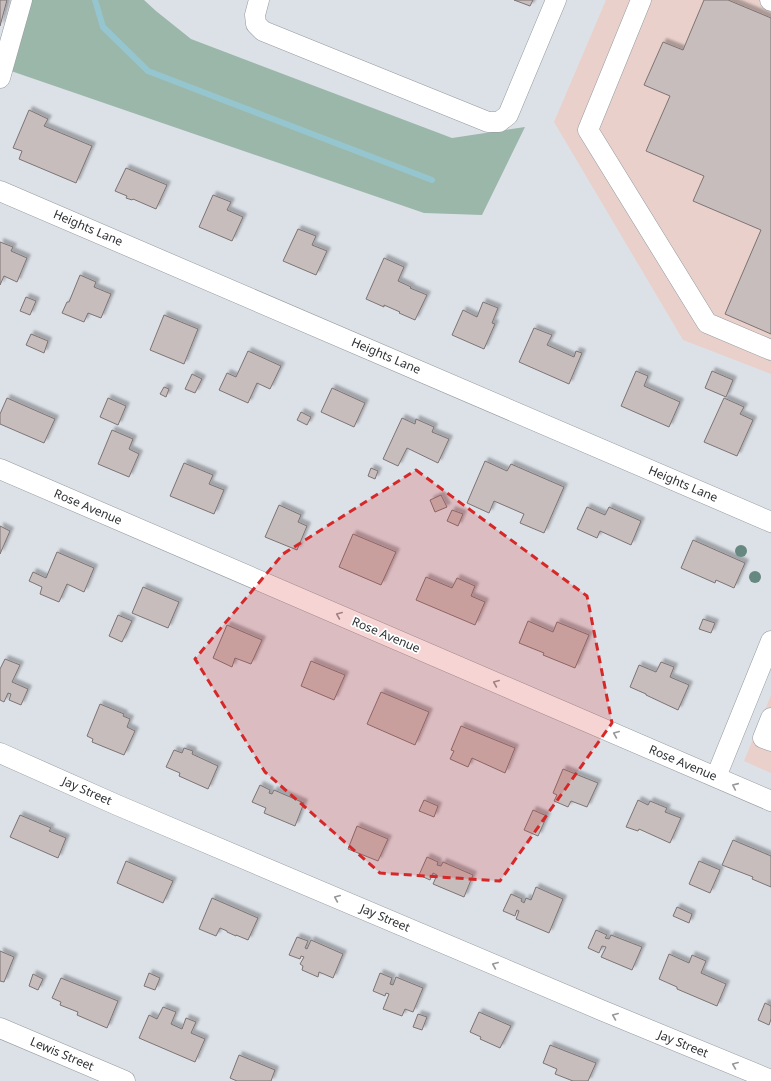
<svg xmlns="http://www.w3.org/2000/svg" width="771" height="1081" viewBox="0 0 771 1081" font-family="'Noto Sans',sans-serif">
	<defs>
		<filter id="shadow"><feDropShadow dx="3.5" dy="-3.5" stdDeviation="1" flood-color="#0004"/></filter>
	</defs>
	<rect width="100%" height="100%" fill="#dce1e8"/>
	<path fill="#ead0cb" d="M 606,0 L 771,0 L 771,374 L 683,340 L 554,122 Z
		M 771,695 L 771,773 L 744,761 Z"/>
	<path fill="#9bb7a9" d="M 32,0 L 144,0 L 156,11 L 191,39 L 452,138 L 525,127 L 482,215 L 424,213 L 11,71 Z"/>
	<g fill="none" stroke-linecap="round" stroke-linejoin="round">
		<path stroke="#95c6d0" stroke-width="6" d="M 95,0 L 103,27 L 148,71 L 432,180"/>
	</g>
	<path fill="#c6bdbc" stroke="#7d7473" filter="url(#shadow)" d="M 0,0 L 7,0 L 0,26 Z
		M 514,0 L 533,0 L 530,6 Z
		M 704,0 L 728,0 L 771,18 L 771,334 L 725,314 L 761,230 L 693,201 L 704,176 L 646,151 L 670,96 L 644,85 L 663,42 L 683,50 Z
		M 29,110 L 48,119 L 44,126 L 92,146 L 76,183 L 19,159 L 22,151 L 13,148 Z
		M 126,168 L 167,185 L 156,209 L 133,199 L 132,200 L 126,198 L 127,196 L 115,191 Z
		M 213,195 L 231,202 L 227,210 L 243,217 L 232,241 L 199,227 Z
		M 298,229 L 316,236 L 312,245 L 327,251 L 316,275 L 283,261 Z
		M 0,242 L 13,247 L 11,251 L 27,258 L 17,282 L 4,276 L 0,285 Z
		M 384,258 L 404,267 L 398,281 L 411,287 L 410,288 L 427,295 L 415,320 L 399,313 L 400,312 L 384,305 L 384,307 L 366,299 Z
		M 80,275 L 96,282 L 94,287 L 111,294 L 101,318 L 88,313 L 84,322 L 62,313 L 67,302 L 69,302 Z
		M 26,297 L 36,301 L 30,315 L 20,311 Z
		M 483,302 L 498,308 L 492,323 L 495,324 L 484,349 L 452,335 L 463,310 L 477,317 Z
		M 164,315 L 198,329 L 184,364 L 150,350 Z
		M 534,328 L 552,335 L 547,345 L 574,357 L 576,351 L 582,353 L 569,384 L 519,362 Z
		M 31,334 L 48,341 L 44,353 L 26,345 Z
		M 248,351 L 281,366 L 270,389 L 257,383 L 248,403 L 219,390 L 227,373 L 236,377 Z
		M 636,371 L 648,376 L 644,386 L 680,402 L 669,427 L 621,406 Z
		M 712,371 L 733,380 L 726,397 L 705,388 Z
		M 192,374 L 202,379 L 195,393 L 185,389 Z
		M 164,387 L 169,389 L 166,397 L 160,394 Z
		M 332,388 L 365,403 L 354,427 L 321,412 Z
		M 7,398 L 55,419 L 44,443 L 0,424 L 0,414 Z
		M 108,398 L 126,406 L 118,425 L 100,417 Z
		M 724,398 L 744,407 L 740,414 L 753,420 L 737,456 L 704,442 Z
		M 301,412 L 311,417 L 307,425 L 297,420 Z
		M 402,418 L 415,424 L 416,419 L 434,427 L 432,432 L 449,439 L 438,463 L 407,448 L 398,466 L 383,459 Z
		M 112,430 L 133,439 L 129,449 L 139,454 L 129,477 L 98,464 Z
		M 485,461 L 507,471 L 511,464 L 564,487 L 544,533 L 520,523 L 524,514 L 494,501 L 489,513 L 467,503 Z
		M 184,463 L 213,475 L 209,484 L 224,490 L 214,514 L 170,496 Z
		M 371,468 L 378,471 L 375,479 L 368,476 Z
		M 441,495 L 447,507 L 435,512 L 430,500 Z
		M 279,505 L 301,515 L 298,522 L 307,526 L 297,550 L 265,537 Z
		M 587,507 L 605,515 L 609,507 L 641,521 L 631,545 L 600,531 L 597,538 L 577,529 Z
		M 452,510 L 463,514 L 458,526 L 447,521 Z
		M 0,526 L 10,531 L 0,554 Z
		M 353,534 L 396,552 L 381,585 L 339,567 Z
		M 693,540 L 745,563 L 734,588 L 716,580 L 715,583 L 681,568 Z
		M 57,552 L 94,568 L 84,592 L 67,584 L 59,602 L 40,594 L 42,587 L 29,581 L 33,572 L 46,578 Z
		M 426,577 L 452,588 L 457,578 L 475,586 L 471,596 L 485,602 L 475,625 L 416,600 Z
		M 143,587 L 179,602 L 168,628 L 132,613 Z
		M 118,615 L 132,621 L 122,642 L 109,636 Z
		M 703,619 L 715,623 L 711,633 L 699,629 Z
		M 528,621 L 553,632 L 557,622 L 589,635 L 575,668 L 543,655 L 544,653 L 519,643 Z
		M 227,625 L 262,640 L 251,664 L 235,658 L 232,667 L 213,658 Z
		M 5,659 L 20,665 L 12,682 L 28,689 L 21,705 L 9,700 L 11,694 L 8,693 L 4,702 L 0,700 L 0,669 Z
		M 311,661 L 345,675 L 334,700 L 301,686 Z
		M 661,662 L 674,667 L 670,677 L 689,685 L 678,710 L 646,695 L 646,694 L 630,687 L 639,665 L 656,672 Z
		M 381,692 L 429,712 L 415,745 L 367,724 Z
		M 100,704 L 124,714 L 123,716 L 130,719 L 127,727 L 135,731 L 124,755 L 92,742 L 93,739 L 87,736 Z
		M 461,726 L 515,748 L 505,773 L 472,758 L 468,767 L 450,759 L 454,751 L 451,750 Z
		M 184,748 L 193,751 L 192,754 L 218,766 L 208,789 L 179,776 L 180,773 L 166,767 L 174,750 L 182,753 Z
		M 563,769 L 598,783 L 587,807 L 571,801 L 568,807 L 554,801 L 557,795 L 553,793 Z
		M 260,785 L 270,790 L 269,793 L 272,794 L 274,790 L 304,803 L 295,826 L 264,813 L 266,808 L 252,802 Z
		M 424,800 L 438,806 L 434,817 L 419,811 Z
		M 638,800 L 648,805 L 650,801 L 667,808 L 665,812 L 681,818 L 670,843 L 639,829 L 638,831 L 626,827 Z
		M 533,810 L 547,816 L 538,836 L 524,830 Z
		M 20,815 L 51,828 L 49,831 L 66,838 L 58,858 L 10,837 Z
		M 357,826 L 388,839 L 378,861 L 348,849 Z
		M 733,840 L 771,856 L 771,887 L 752,879 L 753,877 L 722,865 Z
		M 427,857 L 438,862 L 437,865 L 441,866 L 443,862 L 473,875 L 464,897 L 433,884 L 437,875 L 433,873 L 430,880 L 419,875 Z
		M 126,861 L 173,881 L 163,903 L 117,883 Z
		M 699,861 L 720,870 L 710,893 L 689,884 Z
		M 536,887 L 563,899 L 549,933 L 516,919 L 519,911 L 517,910 L 515,916 L 503,911 L 511,894 L 522,899 L 521,901 L 524,903 L 526,898 L 531,900 Z
		M 212,898 L 258,918 L 248,940 L 236,935 L 236,936 L 227,932 L 227,931 L 220,928 L 216,936 L 199,929 Z
		M 677,907 L 692,914 L 689,923 L 673,916 Z
		M 596,930 L 607,935 L 605,938 L 609,939 L 611,935 L 642,947 L 632,970 L 601,957 L 606,947 L 602,946 L 599,953 L 588,948 Z
		M 297,937 L 308,941 L 305,948 L 307,949 L 311,940 L 343,954 L 333,978 L 319,972 L 318,977 L 302,970 L 303,966 L 300,964 L 304,957 L 301,956 L 300,959 L 289,955 Z
		M 0,951 L 14,957 L 4,982 L 0,981 Z
		M 669,954 L 689,963 L 692,955 L 706,961 L 701,973 L 726,984 L 717,1006 L 677,989 L 677,987 L 659,979 Z
		M 149,973 L 160,978 L 155,990 L 144,986 Z
		M 380,973 L 392,978 L 390,984 L 393,985 L 396,977 L 423,988 L 413,1012 L 405,1009 L 402,1016 L 383,1009 L 389,994 L 386,993 L 385,996 L 373,991 Z
		M 33,974 L 43,979 L 38,990 L 29,986 Z
		M 61,978 L 118,1001 L 107,1028 L 77,1015 L 78,1012 L 60,1005 L 61,1002 L 52,998 Z
		M 765,1003 L 771,1006 L 771,1019 L 769,1025 L 758,1020 Z
		M 163,1007 L 176,1012 L 171,1024 L 182,1029 L 186,1018 L 196,1022 L 191,1033 L 205,1039 L 195,1062 L 139,1038 L 149,1015 L 157,1019 Z
		M 479,1012 L 511,1026 L 500,1048 L 480,1039 L 481,1037 L 470,1032 Z
		M 418,1014 L 427,1017 L 422,1030 L 413,1027 Z
		M 550,1045 L 596,1063 L 588,1081 L 573,1081 L 555,1074 L 557,1069 L 543,1063 Z
		M 239,1055 L 275,1070 L 271,1081 L 237,1081 L 230,1078 Z"/>
	<g fill="none" stroke-linecap="round" stroke-linejoin="round">
		<g stroke="#949a9f" stroke-width="21">
			<path id="minor" d="M 259,0 L 255,15 L 256,24 L 263,31 L 488,122 L 499,122 L 508,115 L 556,0
				M 641,0 L 588,130 L 707,323 L 771,350
				M 770,0 L 771,1
				M 0,78 L 22,0
				M 0,191 L 771,522
				M 0,469 L 771,801
				M 771,718 L 763,738 L 771,741
				M 0,753 L 117,805 L 601,1010 L 771,1080
				M 716,777 L 771,641
				M 0,1028 L 125,1081"/>
		</g>
		<use href="#minor" stroke="#fff" stroke-width="20"/>
	</g>
	<g fill="#678881">
		<circle cx="741" cy="551" r="6"/>
		<circle cx="755" cy="577" r="6"/>
	</g>
	<defs><path id="oneway-chevron" d="M-2-3.5L2.5 0L-2 3.5" fill="none" stroke-width="1.6" stroke-linecap="round" stroke-linejoin="round"/></defs>
	<g stroke="#97989a">
		<use href="#oneway-chevron" transform="translate(339 615) rotate(-157)"/>
		<use href="#oneway-chevron" transform="translate(496 683) rotate(-157)"/>
		<use href="#oneway-chevron" transform="translate(616 734) rotate(-157)"/>
		<use href="#oneway-chevron" transform="translate(735 786) rotate(-156)"/>
		<use href="#oneway-chevron" transform="translate(337 898) rotate(-157)"/>
		<use href="#oneway-chevron" transform="translate(495 965) rotate(-157)"/>
		<use href="#oneway-chevron" transform="translate(615 1016) rotate(-158)"/>
		<use href="#oneway-chevron" transform="translate(735 1065) rotate(-158)"/>
	</g>
	<path fill="#d62828" fill-opacity="0.2" stroke="#d62828" stroke-width="3" stroke-dasharray="8 5" stroke-linejoin="round" d="M 416,470 L 587,596 L 612,723 L 500,881 L 380,873 L 265,772 L 195,659 L 283,554 Z"/>
	<g text-anchor="middle" stroke-width="3.5" stroke-linejoin="round" paint-order="stroke">
		<g font-size="12" fill="#2f3234" stroke="#fff">
			<text transform="translate(88 228) rotate(23)" y="4">Heights Lane</text>
			<text transform="translate(386 356) rotate(23)" y="4">Heights Lane</text>
			<text transform="translate(683 484) rotate(23)" y="4">Heights Lane</text>
			<text transform="translate(88 507) rotate(23)" y="4">Rose Avenue</text>
			<text transform="translate(386 635) rotate(23)" y="4">Rose Avenue</text>
			<text transform="translate(683 763) rotate(23)" y="4">Rose Avenue</text>
			<text transform="translate(87 791) rotate(24)" y="4">Jay Street</text>
			<text transform="translate(385 918) rotate(23)" y="4">Jay Street</text>
			<text transform="translate(683 1044) rotate(22)" y="4">Jay Street</text>
			<text transform="translate(62 1054) rotate(23)" y="4">Lewis Street</text>
		</g>
	</g>
</svg>
